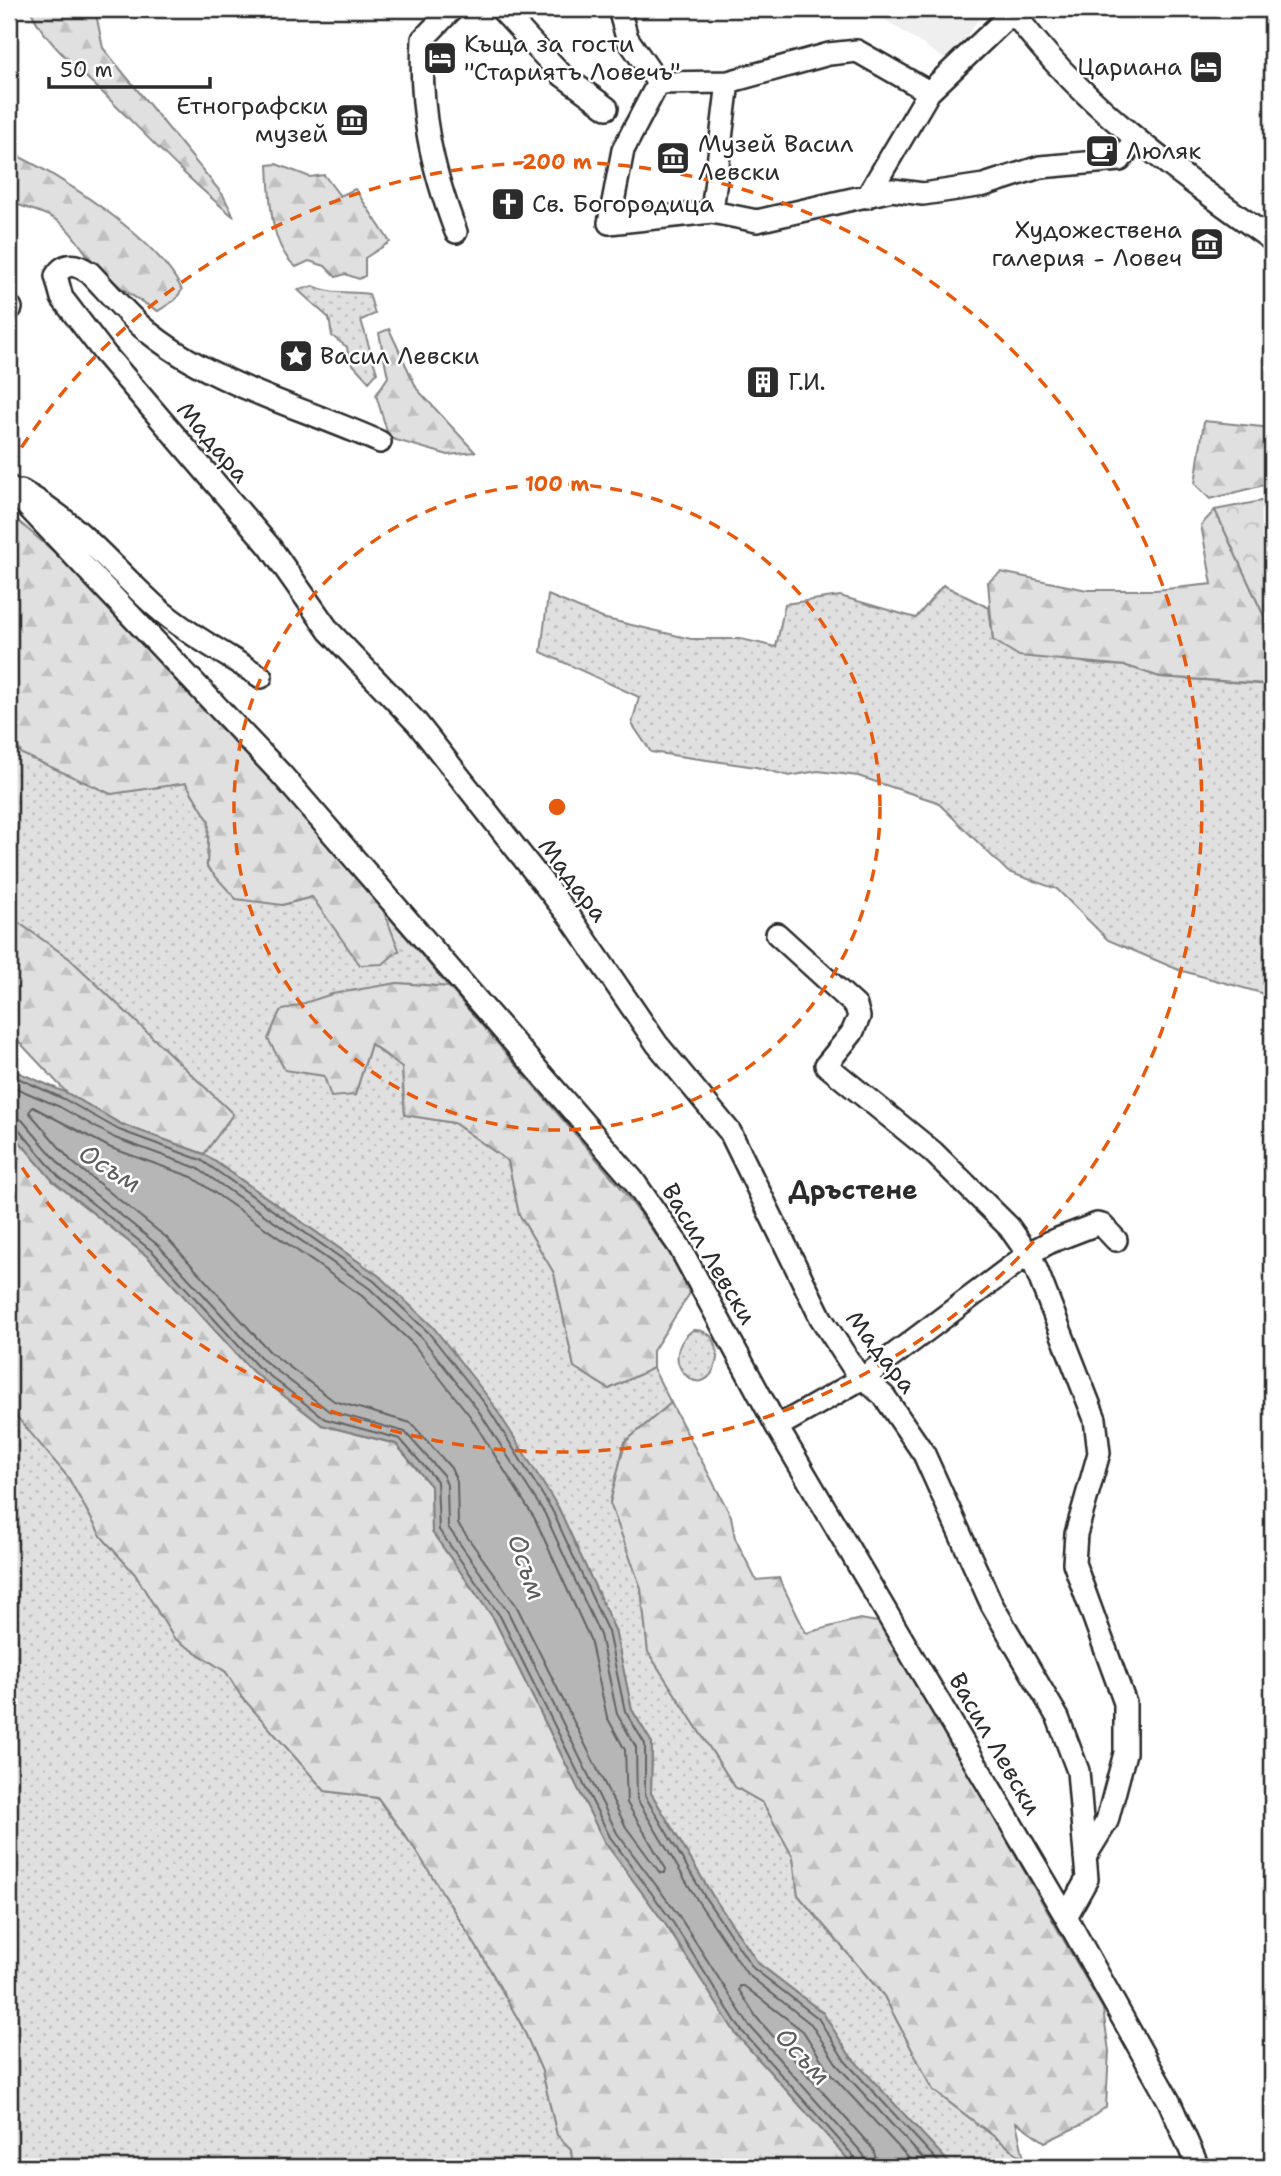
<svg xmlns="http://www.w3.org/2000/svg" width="1281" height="2176" viewBox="0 0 1281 2176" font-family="'Shantell Sans',sans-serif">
	<defs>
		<pattern id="grass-dots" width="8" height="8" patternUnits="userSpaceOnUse" patternTransform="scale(1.75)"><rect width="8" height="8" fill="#e0e0e0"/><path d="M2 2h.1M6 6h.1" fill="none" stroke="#c0c0c0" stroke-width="1.8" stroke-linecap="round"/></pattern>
		<pattern id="forest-firs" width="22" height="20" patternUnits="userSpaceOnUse" patternTransform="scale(1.75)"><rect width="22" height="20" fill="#e0e0e0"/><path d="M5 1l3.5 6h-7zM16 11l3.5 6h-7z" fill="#c0c0c0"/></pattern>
		<pattern id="park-crowns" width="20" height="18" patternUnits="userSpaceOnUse" patternTransform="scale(1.75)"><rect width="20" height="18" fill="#e0e0e0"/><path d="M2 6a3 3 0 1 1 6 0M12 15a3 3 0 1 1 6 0" fill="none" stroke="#c0c0c0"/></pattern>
	</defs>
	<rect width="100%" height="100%" fill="#fff"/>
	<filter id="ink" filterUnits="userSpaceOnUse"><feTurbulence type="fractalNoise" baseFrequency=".0143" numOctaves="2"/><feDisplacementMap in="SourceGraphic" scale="14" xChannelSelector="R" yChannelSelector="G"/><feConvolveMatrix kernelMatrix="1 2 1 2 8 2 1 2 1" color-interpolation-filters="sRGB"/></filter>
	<g filter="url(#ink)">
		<path fill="#efefef" d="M 869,9 L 986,9 L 949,62 Z"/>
		<path fill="url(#grass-dots)" stroke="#868686" stroke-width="2" d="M 313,286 C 332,295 348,291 369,294 L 375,314 L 361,320 L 377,373 L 369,382 L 349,360 L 347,347 L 332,336 L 329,318 L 298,290 Z
			M 943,585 L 989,608 L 993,640 L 1090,664 L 1127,666 L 1160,677 L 1272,685 L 1272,996 L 1179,970 L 1108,940 L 1057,889 L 1008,872 L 937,802 L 858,776 L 818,771 L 789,776 L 756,767 L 651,752 L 632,724 L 639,697 L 541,652 L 548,595 L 602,618 L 691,639 L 741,639 L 776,647 L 785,604 L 840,596 L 916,618 Z
			M 9,732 L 22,754 L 111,794 L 186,783 L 209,821 L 207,867 L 282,905 L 312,897 L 399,951 L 383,910 L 449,987 L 397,983 L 324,1076 L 355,1095 L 371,1044 L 402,1068 L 405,1115 L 454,1123 L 508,1161 L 519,1214 L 554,1273 L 574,1367 L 609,1389 L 653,1368 L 671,1403 L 625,1442 L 610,1502 L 641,1588 L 648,1652 L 735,1787 L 763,1803 L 793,1857 L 798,1895 L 884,1996 L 933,2090 L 1024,2159 L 1024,2167 L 953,2167 L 850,2056 L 823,2013 L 758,1963 L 712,1895 L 651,1793 L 652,1743 L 632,1710 L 615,1630 L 558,1507 L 379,1276 L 204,1154 L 233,1114 L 70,959 L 9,916 Z
			M 693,1330 C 737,1329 713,1408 683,1372 C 672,1359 679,1339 693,1330 Z
			M 9,1405 L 68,1477 L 101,1536 L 135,1574 L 174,1638 L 226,1672 L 241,1696 L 325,1791 L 377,1798 L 417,1852 L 483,1957 L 522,2026 L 542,2071 L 557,2135 L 571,2149 L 573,2167 L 9,2167 Z"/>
		<path fill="url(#forest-firs)" stroke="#868686" stroke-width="2" d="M 30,9 L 95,9 L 103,48 L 223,195 L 234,217 C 189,181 149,138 108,98 C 81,71 45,44 30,9 Z
			M 9,152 C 60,174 159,240 182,290 L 175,300 L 158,311 C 134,298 110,282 92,261 C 83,250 75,236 64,226 C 51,213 31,211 15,203 L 9,206 Z
			M 276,164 L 310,177 L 324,175 L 340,196 L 355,189 L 390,242 L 365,258 L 365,276 L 359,279 L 345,274 L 336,277 L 325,266 L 309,261 L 296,267 C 269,245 270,198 268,165 Z
			M 389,329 L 417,389 L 475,452 L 448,455 L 389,438 L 376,395 L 388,377 L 379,333 Z
			M 1204,421 L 1272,428 L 1272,483 L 1210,499 L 1195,484 Z
			M 1215,510 L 1269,627 L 1268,684 L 1160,677 L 1127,666 L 1019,656 L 993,640 L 988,582 L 1001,572 L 1087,590 L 1156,590 L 1212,584 L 1201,525 Z
			M 9,513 L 61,558 L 264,771 L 383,910 L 399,950 L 383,964 L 360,965 L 312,897 L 282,905 L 236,899 L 207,867 L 209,821 L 186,783 L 111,794 L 22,754 L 9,732 Z
			M 9,916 L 70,959 L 233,1114 L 204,1154 L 121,1124 L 67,1093 L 9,1031 Z
			M 397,983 L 449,987 L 618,1184 L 670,1254 L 690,1293 L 653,1351 L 653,1368 L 609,1389 L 574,1367 L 554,1273 L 519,1214 L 508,1161 L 454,1123 L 405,1115 L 402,1067 L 371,1044 L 355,1095 L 331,1097 L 324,1076 L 285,1070 L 268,1039 L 280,1011 L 332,994 Z
			M 9,1129 L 53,1181 L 148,1257 L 252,1371 L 322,1425 L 396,1444 L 431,1486 L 432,1532 L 494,1619 L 604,1841 L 666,1925 L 736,2034 L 855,2167 L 573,2167 L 571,2149 L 557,2135 L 542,2071 L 522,2026 L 483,1957 L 417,1852 L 378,1798 L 325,1791 L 241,1696 L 226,1672 L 174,1638 L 135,1574 L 101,1536 L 68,1477 L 11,1410 Z
			M 671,1403 L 731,1516 L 735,1538 L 756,1580 L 779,1578 L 806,1633 L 860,1619 L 883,1623 L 1103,2009 L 1109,2051 L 1106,2107 L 1081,2125 L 1045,2142 L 1016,2122 L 1024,2159 L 933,2090 L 884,1996 L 798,1895 L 793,1857 L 763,1803 L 735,1787 L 648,1652 L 641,1588 L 610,1503 L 625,1442 Z"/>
		<path fill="url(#park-crowns)" stroke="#868686" stroke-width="2" d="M 1272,499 L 1272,685 L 1268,684 L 1269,627 L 1215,510 Z"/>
		<path fill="#b6b6b6" stroke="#7e7e7e" stroke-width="2" d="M 9,1063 L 15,1071 L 67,1093 L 121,1124 L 204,1154 L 379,1276 L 433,1327 L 491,1401 L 558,1507 L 615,1630 L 632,1710 L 652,1743 L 651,1793 L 712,1895 L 758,1963 L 823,2013 L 850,2056 L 953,2167 L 855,2167 L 736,2034 L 666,1925 L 604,1841 L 494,1619 L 432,1532 L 431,1486 L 396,1444 L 322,1425 L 252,1371 L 148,1257 L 53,1181 L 9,1129 Z"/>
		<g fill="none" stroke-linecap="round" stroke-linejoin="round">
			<path stroke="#636363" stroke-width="2" d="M 9,1074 L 64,1099 L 119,1130 L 201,1160 L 374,1281 L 428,1332 L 486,1405 L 552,1510 L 608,1632 L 625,1711 L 645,1744 L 645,1796 L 706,1899 L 753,1968 L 818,2018 L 845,2061 L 943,2167
				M 9,1085 L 60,1107 L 115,1138 L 197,1168 L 369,1288 L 422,1338 L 478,1410 L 545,1514 L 600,1635 L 617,1714 L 636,1747 L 637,1799 L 699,1903 L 747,1974 L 811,2024 L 838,2066 L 931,2167
				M 33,1107 L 111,1148 L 192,1177 L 362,1296 L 414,1345 L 470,1416 L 535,1519 L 590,1639 L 607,1717 L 625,1750 L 627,1803 L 666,1869 L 665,1873 L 660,1873 L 626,1827 L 516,1605 L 458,1524 L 457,1482 L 451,1468 L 411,1423 L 334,1401 L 270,1352 L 167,1238 L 72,1162 L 29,1112 Z
				M 9,1116 L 22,1120 L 64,1169 L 159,1246 L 263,1360 L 329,1411 L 405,1432 L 443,1475 L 447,1485 L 448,1527 L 508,1612 L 617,1833 L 679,1916 L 748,2024 L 863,2154 L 868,2167
				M 9,1125 L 17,1127 L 58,1176 L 153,1252 L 257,1366 L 325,1419 L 400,1439 L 437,1481 L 439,1530 L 500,1616 L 610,1837 L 672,1921 L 741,2030 L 857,2160 L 859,2167
				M 878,2167 L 873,2149 L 757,2018 L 739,1990 L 740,1986 L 744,1986 L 803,2031 L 830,2073 L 917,2167"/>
			<g stroke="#2b2b2b" stroke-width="26">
				<path id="street" d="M 452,9 L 423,39 C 419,109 431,166 456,232
					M 501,9 L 562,75 L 607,108
					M 619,9 L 627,38 L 658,83
					M 1011,9 C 1080,105 1177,172 1272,240
					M 658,83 L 623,150 L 609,223 L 712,212 L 757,221 L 892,190 L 923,194 L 984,185 L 1040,167 L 1120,160 L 1136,139
					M 658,83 L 728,82 L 829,54 L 857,51 L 929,92
					M 867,197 L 929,92 L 1013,12
					M 712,212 L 728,82
					M 9,307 L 11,308
					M 380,442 C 301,406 210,385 142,327 C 124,311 107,291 90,273 C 77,264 65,261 56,276 L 62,298 L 105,354 L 270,547 L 329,631 L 417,723 L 570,917 L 657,1044 L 730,1132 L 821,1318 L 856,1372 L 884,1396 L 924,1454 L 992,1605 L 1058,1718 L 1078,1771 L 1087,1879 L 1066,1917
					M 9,487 L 281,774 L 633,1180 L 679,1246 L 777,1427 L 1066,1917 L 1169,2101 L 1198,2167
					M 21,491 C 79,523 107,562 154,605 C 184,632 227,655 261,677
					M 777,934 L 856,1006 L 859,1017 L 852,1033 L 826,1065 L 933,1152 L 1009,1227 L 1033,1261 L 1095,1419 L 1099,1453 L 1076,1534 L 1074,1563 L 1125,1703 L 1125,1753 L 1107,1821 L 1085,1857
					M 777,1427 L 863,1378 L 1028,1254 L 1050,1242 L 1097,1224 L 1102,1225 L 1116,1240"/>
			</g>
			<use href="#street" stroke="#fff" stroke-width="21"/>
		</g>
	</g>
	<g fill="none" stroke="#e8590c" stroke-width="3.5" stroke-dasharray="12 9">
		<circle cx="557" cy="807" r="323"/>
		<path d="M10 465A645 645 0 1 1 10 1149"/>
	</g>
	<defs>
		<g id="hotel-square" transform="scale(1.75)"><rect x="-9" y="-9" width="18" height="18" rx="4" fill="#2b2b2b" stroke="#fff"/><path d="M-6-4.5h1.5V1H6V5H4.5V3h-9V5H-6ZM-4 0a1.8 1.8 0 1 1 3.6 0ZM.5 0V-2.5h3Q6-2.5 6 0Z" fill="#fff"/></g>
		<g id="museum-square" transform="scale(1.75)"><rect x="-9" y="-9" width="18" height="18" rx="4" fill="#2b2b2b" stroke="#fff"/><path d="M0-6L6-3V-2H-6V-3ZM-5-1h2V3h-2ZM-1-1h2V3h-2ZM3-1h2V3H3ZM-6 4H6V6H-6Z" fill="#fff"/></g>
		<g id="cafe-square" transform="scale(1.75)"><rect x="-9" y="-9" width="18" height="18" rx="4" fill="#2b2b2b" stroke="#fff"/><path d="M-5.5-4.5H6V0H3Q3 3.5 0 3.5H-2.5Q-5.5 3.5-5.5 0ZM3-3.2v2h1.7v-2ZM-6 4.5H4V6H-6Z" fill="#fff"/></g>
		<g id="church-square" transform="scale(1.75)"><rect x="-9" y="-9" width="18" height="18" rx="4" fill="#2b2b2b" stroke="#fff"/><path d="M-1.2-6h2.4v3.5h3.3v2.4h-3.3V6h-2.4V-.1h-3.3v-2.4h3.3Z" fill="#fff"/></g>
		<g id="sight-square" transform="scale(1.75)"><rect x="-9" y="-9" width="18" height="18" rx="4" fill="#2b2b2b" stroke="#fff"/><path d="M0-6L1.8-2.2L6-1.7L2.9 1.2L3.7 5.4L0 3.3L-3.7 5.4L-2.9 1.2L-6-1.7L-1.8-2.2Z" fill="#fff"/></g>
		<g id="building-square" transform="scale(1.75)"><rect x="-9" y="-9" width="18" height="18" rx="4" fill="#2b2b2b" stroke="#fff"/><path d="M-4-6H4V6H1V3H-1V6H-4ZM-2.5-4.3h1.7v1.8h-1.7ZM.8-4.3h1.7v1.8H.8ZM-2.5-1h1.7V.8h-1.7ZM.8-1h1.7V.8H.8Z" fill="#fff"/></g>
	</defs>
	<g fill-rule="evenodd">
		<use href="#hotel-square" x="440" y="58"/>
		<use href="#hotel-square" x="1206" y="67"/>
		<use href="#museum-square" x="352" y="120"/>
		<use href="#cafe-square" x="1102" y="151"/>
		<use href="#museum-square" x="673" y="158"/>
		<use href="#church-square" x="508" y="204"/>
		<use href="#museum-square" x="1207" y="244"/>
		<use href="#sight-square" x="296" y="356"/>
		<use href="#building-square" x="763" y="382"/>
	</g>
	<g text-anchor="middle" stroke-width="5" stroke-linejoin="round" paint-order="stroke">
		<g font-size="24" fill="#2b2b2b" stroke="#fff" text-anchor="start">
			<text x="464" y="52">Къща за гости<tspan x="464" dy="28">"Стариятъ Ловечъ"</tspan></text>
			<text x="1182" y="75" text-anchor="end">Цариана</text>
			<text x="328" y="114" text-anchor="end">Етнографски<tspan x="328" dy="28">музей</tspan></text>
			<text x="698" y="152">Музей Васил<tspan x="698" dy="28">Левски</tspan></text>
			<text x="1126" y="159">Люляк</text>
			<text x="532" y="212">Св. Богородица</text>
			<text x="1182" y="238" text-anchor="end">Художествена<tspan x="1182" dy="28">галерия - Ловеч</tspan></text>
			<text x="320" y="364">Васил Левски</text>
			<text x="788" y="390">Г.И.</text>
		</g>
		<g font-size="24" fill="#2b2b2b" stroke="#fff">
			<text transform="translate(213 442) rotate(50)" y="8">Мадара</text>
			<text transform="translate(573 880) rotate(53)" y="8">Мадара</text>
			<text transform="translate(709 1254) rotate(59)" y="8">Васил Левски</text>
			<text transform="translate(881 1352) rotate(52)" y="8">Мадара</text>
			<text transform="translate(995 1744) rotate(60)" y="8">Васил Левски</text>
		</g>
		<g font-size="26" font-style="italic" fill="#5c5c5c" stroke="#fff">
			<text transform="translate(110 1168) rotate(32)" y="9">Осъм</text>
			<text transform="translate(527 1567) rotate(71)" y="9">Осъм</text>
			<text transform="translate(803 2056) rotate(48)" y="9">Осъм</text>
		</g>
		<g font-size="26" font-weight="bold" fill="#2b2b2b" stroke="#fff">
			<text x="853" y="1199">Дръстене</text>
		</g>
	</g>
	<circle cx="557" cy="807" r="10" fill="#e8590c" stroke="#fff" stroke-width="3.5"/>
	<g font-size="21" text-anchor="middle" font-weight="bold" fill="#e8590c" stroke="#fff" stroke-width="5" stroke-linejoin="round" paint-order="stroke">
		<text x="557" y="169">200 m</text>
		<text x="557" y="491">100 m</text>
	</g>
	<rect width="1281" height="2176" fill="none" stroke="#fff" stroke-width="35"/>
	<rect x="18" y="18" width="1246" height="2141" fill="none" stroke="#2b2b2b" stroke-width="2.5" filter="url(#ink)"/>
	<path d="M49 77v10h161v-10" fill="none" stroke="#2b2b2b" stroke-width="3.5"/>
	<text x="60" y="77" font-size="21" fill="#2b2b2b" stroke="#ffffff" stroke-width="5" paint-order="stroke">50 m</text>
</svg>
